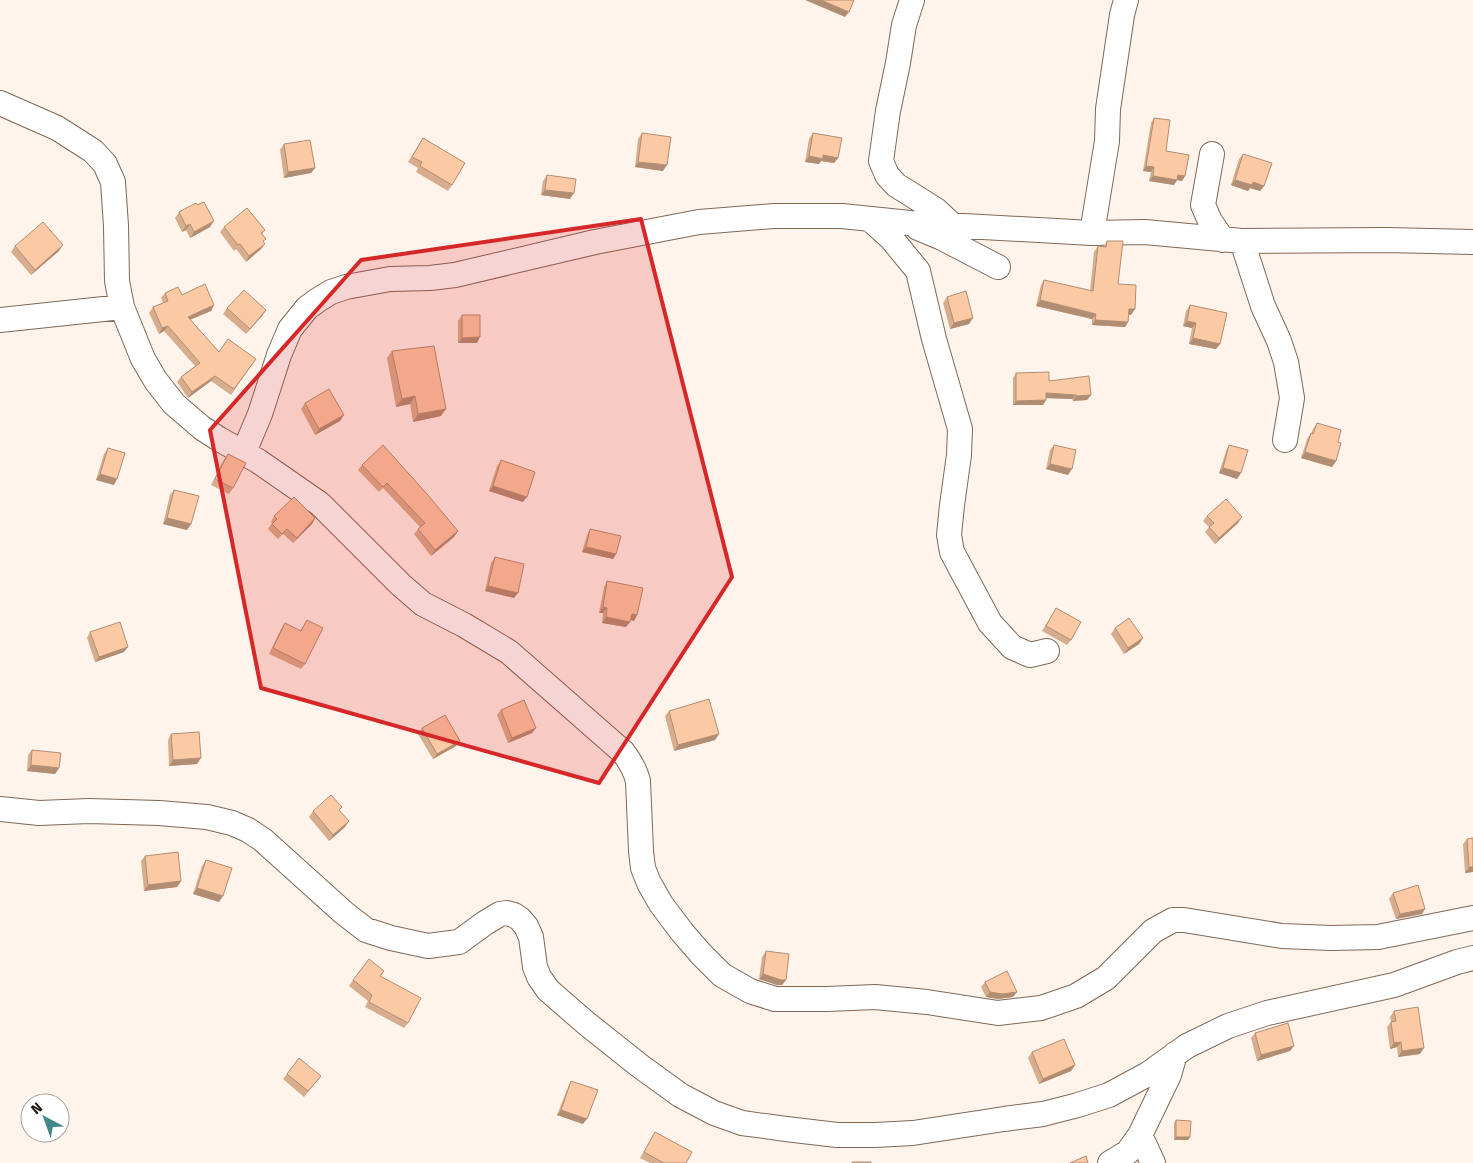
<svg xmlns="http://www.w3.org/2000/svg" width="1473" height="1163" viewBox="0 0 1473 1163" font-family="'Fira Sans',sans-serif">
	<rect width="100%" height="100%" fill="#fff4ec"/>
	<g fill="none" stroke-linecap="round" stroke-linejoin="round">
		<g stroke="#7f6856" stroke-width="26">
			<path id="minor" d="M 912,0 L 904,25 L 898,63 L 888,111 L 881,161 L 887,175 L 896,185 L 936,210 L 952,225
				M 0,103 L 57,128 L 93,151 L 105,164 L 113,182 L 116,226 L 117,281 L 122,307 L 143,359 L 156,381 L 174,404 L 202,428 L 219,439 L 258,461 L 320,504 L 401,585 L 423,604 L 464,625 L 509,652 L 623,752 C 630,761 635,769 638,781 L 641,851 L 643,868 L 649,883 L 661,904 L 682,932 L 701,954 L 722,975 L 750,991 L 775,999 L 827,999 L 875,997 L 927,1002 L 998,1013 L 1041,1008 L 1076,996 L 1106,978 L 1153,931 L 1173,920 L 1184,920 L 1282,936 L 1331,938 L 1378,937 L 1473,918
				M 1212,154 L 1203,205 L 1210,221 L 1223,240
				M 870,219 L 891,238 L 918,271 L 934,339 L 960,429 L 959,455 L 952,505 L 949,535 L 952,552 L 990,623 L 1012,647 L 1030,655 L 1047,651
				M 918,228 L 942,238 L 998,267
				M 1092,233 L 1107,141 L 1108,109 L 1122,15 L 1126,0
				M 1242,241 L 1263,306 L 1279,341 L 1286,362 L 1292,398 L 1285,440
				M 0,320 L 122,307
				M 244,452 L 260,414 L 279,355 L 290,329 L 307,308 L 318,300 L 331,292 L 346,287 L 390,279 L 430,278 L 455,275 L 595,242 L 699,222 L 774,216 L 842,216 L 910,223 L 1092,233 L 1145,232 L 1242,241 L 1387,240 L 1473,242
				M 0,809 L 39,813 L 89,811 L 159,813 L 207,817 L 232,823 L 248,830 L 263,840 L 344,913 L 366,930 L 391,938 L 428,946 L 459,942 L 485,923 L 500,914 L 507,913 L 514,915 L 520,919 L 526,926 L 531,937 L 535,967 L 539,977 L 548,990 L 586,1023 L 640,1066 L 680,1095 L 714,1113 L 742,1123 L 786,1129 L 837,1135 L 875,1135 L 913,1133 L 1004,1119 L 1043,1114 L 1078,1105 L 1109,1095 L 1148,1074 L 1187,1046 L 1228,1026 L 1267,1013 L 1394,985 L 1457,962 L 1473,958
				M 1140,1135 L 1153,1163
				M 1110,1163 L 1128,1152 L 1140,1135 L 1169,1075 L 1175,1054"/>
		</g>
		<use href="#minor" stroke="#fff" stroke-width="24"/>
	</g>
	<path fill="#d8ad8d" d="M 1154,118 L 1166,151 L 1185,176 L 1182,181 L 1177,180 L 1174,185 L 1149,181 L 1151,172 L 1143,171 L 1151,123 Z
		M 642,133 L 663,171 L 635,167 L 638,139 Z
		M 813,133 L 838,158 L 834,163 L 821,161 L 819,164 L 805,162 L 809,139 Z
		M 423,138 L 452,185 L 448,191 L 416,172 L 418,168 L 408,162 Z
		M 284,144 L 315,168 L 311,173 L 284,178 L 280,150 Z
		M 1243,154 L 1264,186 L 1260,191 L 1250,188 L 1248,191 L 1231,185 L 1239,159 Z
		M 547,175 L 570,199 L 541,195 L 543,181 Z
		M 179,212 L 210,227 L 190,238 L 186,230 L 182,232 L 175,218 Z
		M 224,227 L 265,230 L 262,234 L 264,242 L 261,249 L 246,262 L 236,249 L 234,251 L 220,232 Z
		M 1107,241 L 1118,284 L 1131,315 L 1129,314 L 1128,322 L 1125,327 L 1092,325 L 1092,319 L 1036,306 L 1041,285 L 1044,280 L 1090,291 L 1094,252 L 1098,246 L 1103,247 Z
		M 15,246 L 59,251 L 31,275 L 11,252 Z
		M 165,293 L 182,295 L 214,305 L 211,311 L 190,320 L 219,352 L 256,359 L 231,395 L 211,381 L 188,398 L 177,382 L 181,377 L 195,366 L 164,331 L 159,334 L 149,313 L 153,307 L 163,303 L 161,298 Z
		M 947,297 L 969,324 L 950,329 L 943,303 Z
		M 1190,305 L 1220,344 L 1216,349 L 1189,344 L 1192,328 L 1183,326 L 1186,311 Z
		M 227,308 L 266,310 L 262,316 L 246,334 L 223,314 Z
		M 462,315 L 477,343 L 458,343 L 458,321 Z
		M 392,351 L 441,416 L 413,422 L 410,404 L 396,407 L 387,358 Z
		M 1016,373 L 1049,381 L 1091,395 L 1087,400 L 1073,401 L 1072,399 L 1046,398 L 1046,400 L 1043,405 L 1013,405 L 1013,378 Z
		M 305,403 L 340,421 L 315,435 L 301,409 Z
		M 1317,423 L 1338,442 L 1336,461 L 1332,467 L 1301,458 L 1307,439 L 1311,433 L 1311,434 L 1313,429 Z
		M 1054,445 L 1068,475 L 1046,469 L 1050,450 Z
		M 1229,445 L 1237,479 L 1219,473 L 1226,451 Z
		M 108,448 L 114,485 L 96,480 L 104,454 Z
		M 228,454 L 233,488 L 229,494 L 211,485 L 224,459 Z
		M 501,460 L 523,502 L 489,491 L 497,466 Z
		M 362,465 L 458,531 L 454,537 L 431,556 L 414,534 L 420,527 L 383,488 L 379,492 L 358,470 Z
		M 174,490 L 191,524 L 187,530 L 163,524 L 170,495 Z
		M 274,516 L 315,518 L 312,524 L 293,543 L 283,534 L 278,539 L 268,529 L 272,523 L 271,522 Z
		M 1207,516 L 1238,523 L 1215,544 L 1205,532 L 1209,527 L 1203,521 Z
		M 590,529 L 616,554 L 613,559 L 582,552 L 587,535 Z
		M 495,557 L 514,598 L 485,591 L 491,563 Z
		M 607,581 L 637,615 L 634,621 L 631,620 L 626,627 L 602,623 L 603,613 L 599,613 L 604,587 Z
		M 1056,608 L 1071,640 L 1067,645 L 1042,631 Z
		M 307,620 L 305,664 L 301,669 L 269,654 L 281,629 L 285,623 L 300,631 Z
		M 1115,628 L 1143,638 L 1139,644 L 1124,654 L 1111,634 Z
		M 90,632 L 124,652 L 95,662 L 87,638 Z
		M 501,710 L 532,733 L 508,743 L 497,715 Z
		M 669,711 L 719,734 L 715,740 L 674,751 L 665,716 Z
		M 422,728 L 456,746 L 433,759 L 418,734 Z
		M 171,734 L 197,764 L 169,766 L 168,740 Z
		M 32,750 L 59,768 L 55,774 L 27,771 L 28,755 Z
		M 313,811 L 345,827 L 329,841 L 309,817 Z
		M 1473,838 L 1473,872 L 1465,873 L 1463,844 L 1467,839 Z
		M 145,856 L 181,881 L 177,887 L 144,891 L 141,861 Z
		M 206,860 L 219,902 L 193,894 L 202,866 Z
		M 1393,893 L 1422,914 L 1396,919 L 1389,899 Z
		M 766,951 L 786,980 L 782,985 L 777,985 L 759,979 L 762,957 Z
		M 384,971 L 381,976 L 408,1023 L 404,1028 L 365,1007 L 368,1001 L 349,986 L 353,980 Z
		M 985,982 L 1013,997 L 998,999 L 986,997 L 981,987 Z
		M 1394,1011 L 1420,1054 L 1398,1057 L 1397,1047 L 1390,1049 L 1387,1027 L 1391,1022 L 1390,1017 Z
		M 1255,1033 L 1294,1046 L 1290,1051 L 1257,1061 L 1251,1038 Z
		M 1032,1052 L 1075,1065 L 1071,1071 L 1039,1084 L 1028,1058 Z
		M 287,1074 L 321,1076 L 304,1097 L 283,1079 Z
		M 571,1081 L 583,1124 L 557,1115 L 568,1087 Z
		M 1176,1120 L 1190,1137 L 1188,1140 L 1174,1140 L 1174,1123 Z
		M 655,1132 L 686,1163 L 650,1163 L 640,1158 Z"/>
	<path fill="#b08d73" d="M 805,0 L 821,0 L 849,12 L 845,17 Z
		M 823,155 L 838,158 L 834,163 L 821,161 L 819,164 L 805,162 L 809,156 Z
		M 638,162 L 667,165 L 663,171 L 635,167 Z
		M 1146,166 L 1154,167 L 1151,172 L 1143,171 Z
		M 315,168 L 311,173 L 284,178 L 288,172 Z
		M 1178,175 L 1185,176 L 1182,181 L 1177,180 L 1174,185 L 1149,181 L 1153,176 Z
		M 1235,180 L 1253,182 L 1264,186 L 1260,191 L 1250,188 L 1248,191 L 1231,185 Z
		M 545,190 L 574,193 L 570,199 L 541,195 Z
		M 214,221 L 210,227 L 190,238 L 194,232 Z
		M 190,224 L 186,230 L 182,232 L 186,226 Z
		M 265,244 L 261,249 L 246,262 L 249,256 Z
		M 63,245 L 59,251 L 31,275 L 35,270 Z
		M 1040,300 L 1096,314 L 1092,319 L 1036,306 Z
		M 214,305 L 211,311 L 184,322 L 188,317 Z
		M 1129,309 L 1135,309 L 1131,315 L 1125,314 Z
		M 266,310 L 262,316 L 246,334 L 250,329 Z
		M 973,318 L 969,324 L 950,329 L 954,323 Z
		M 1095,320 L 1128,322 L 1125,327 L 1092,325 Z
		M 1187,321 L 1196,323 L 1192,328 L 1183,326 Z
		M 168,326 L 164,331 L 159,334 L 162,328 Z
		M 480,337 L 477,343 L 458,343 L 462,338 Z
		M 1193,338 L 1220,344 L 1216,349 L 1189,344 Z
		M 215,376 L 211,381 L 188,398 L 192,392 Z
		M 1046,393 L 1076,395 L 1072,399 L 1043,398 Z
		M 1091,395 L 1087,400 L 1073,401 L 1076,396 Z
		M 415,396 L 410,404 L 396,407 L 402,399 Z
		M 1046,400 L 1043,405 L 1013,405 L 1016,401 Z
		M 446,409 L 441,416 L 413,422 L 418,414 Z
		M 344,415 L 340,421 L 315,435 L 319,429 Z
		M 1305,452 L 1336,461 L 1332,467 L 1301,458 Z
		M 1050,464 L 1072,469 L 1068,475 L 1046,469 Z
		M 1223,468 L 1241,473 L 1237,479 L 1219,473 Z
		M 100,474 L 117,479 L 114,485 L 96,480 Z
		M 493,486 L 527,497 L 523,502 L 489,491 Z
		M 1242,517 L 1238,523 L 1215,544 L 1219,538 Z
		M 167,518 L 191,524 L 187,530 L 163,524 Z
		M 315,518 L 312,524 L 293,543 L 297,538 Z
		M 458,531 L 454,537 L 431,556 L 435,550 Z
		M 586,547 L 616,554 L 613,559 L 582,552 Z
		M 488,586 L 518,593 L 514,598 L 485,591 Z
		M 603,607 L 607,608 L 603,613 L 599,613 Z
		M 632,614 L 637,615 L 634,621 L 628,619 Z
		M 606,617 L 630,622 L 626,627 L 602,623 Z
		M 1143,638 L 1139,644 L 1124,654 L 1128,648 Z
		M 128,647 L 124,652 L 95,662 L 99,657 Z
		M 536,728 L 532,733 L 508,743 L 512,738 Z
		M 719,734 L 715,740 L 674,751 L 678,745 Z
		M 460,741 L 456,746 L 433,759 L 437,754 Z
		M 201,758 L 197,764 L 169,766 L 173,760 Z
		M 31,765 L 59,768 L 55,774 L 27,771 Z
		M 349,821 L 345,827 L 329,841 L 333,835 Z
		M 1469,867 L 1473,867 L 1473,872 L 1465,873 Z
		M 181,881 L 177,887 L 144,891 L 148,885 Z
		M 197,888 L 223,896 L 219,902 L 193,894 Z
		M 1425,909 L 1422,914 L 1396,919 L 1400,914 Z
		M 763,974 L 786,980 L 782,985 L 777,985 L 759,979 Z
		M 990,992 L 1017,992 L 1013,997 L 998,999 L 986,997 Z
		M 1401,1042 L 1397,1047 L 1390,1049 L 1394,1043 Z
		M 1294,1046 L 1290,1051 L 1257,1061 L 1261,1055 Z
		M 1424,1048 L 1420,1054 L 1398,1057 L 1402,1051 Z
		M 1075,1065 L 1071,1071 L 1039,1084 L 1043,1079 Z
		M 561,1110 L 587,1119 L 583,1124 L 557,1115 Z
		M 1176,1137 L 1190,1137 L 1188,1140 L 1174,1140 Z"/>
	<path fill="#fbc9a4" stroke="#b08d73" d="M 821,0 L 854,0 L 849,12 Z
		M 1154,118 L 1170,120 L 1166,151 L 1189,155 L 1185,176 L 1178,175 L 1177,180 L 1153,176 L 1154,167 L 1146,166 Z
		M 642,133 L 671,137 L 667,165 L 638,162 Z
		M 813,133 L 842,138 L 838,158 L 823,155 L 823,159 L 809,156 Z
		M 423,138 L 465,163 L 452,185 L 420,166 L 422,162 L 412,157 Z
		M 310,140 L 315,168 L 288,172 L 284,144 Z
		M 1243,154 L 1272,163 L 1264,186 L 1253,182 L 1252,185 L 1235,180 Z
		M 547,175 L 576,179 L 574,193 L 545,190 Z
		M 204,202 L 214,221 L 194,232 L 190,224 L 186,226 L 179,212 L 196,203 L 197,205 Z
		M 247,208 L 265,230 L 261,233 L 266,239 L 263,241 L 265,244 L 249,256 L 240,244 L 238,245 L 224,227 Z
		M 43,222 L 63,245 L 35,270 L 15,246 Z
		M 1107,241 L 1123,241 L 1118,284 L 1136,285 L 1135,309 L 1129,309 L 1128,322 L 1095,320 L 1096,314 L 1040,300 L 1044,280 L 1093,291 L 1098,246 L 1106,247 Z
		M 205,284 L 214,305 L 188,317 L 219,352 L 228,339 L 256,359 L 234,389 L 215,376 L 192,392 L 181,377 L 200,363 L 168,326 L 162,328 L 153,307 L 168,301 L 165,293 L 178,287 L 182,295 Z
		M 244,290 L 266,310 L 250,329 L 227,308 Z
		M 966,291 L 973,318 L 954,323 L 947,297 Z
		M 1190,305 L 1227,313 L 1220,344 L 1193,338 L 1196,323 L 1187,321 Z
		M 462,315 L 480,315 L 480,337 L 462,338 Z
		M 434,346 L 446,409 L 418,414 L 415,396 L 402,399 L 392,351 Z
		M 1049,372 L 1049,381 L 1089,376 L 1091,395 L 1076,396 L 1076,395 L 1046,393 L 1046,400 L 1016,401 L 1016,373 Z
		M 329,389 L 344,415 L 319,429 L 305,403 Z
		M 1317,423 L 1341,430 L 1338,442 L 1341,443 L 1336,461 L 1305,452 L 1311,433 L 1313,434 Z
		M 383,445 L 427,494 L 458,531 L 435,550 L 418,529 L 425,523 L 387,483 L 383,487 L 362,465 Z
		M 1054,445 L 1076,450 L 1072,469 L 1050,464 Z
		M 1229,445 L 1248,450 L 1241,473 L 1223,468 Z
		M 108,448 L 125,453 L 117,479 L 100,474 Z
		M 228,454 L 246,463 L 233,488 L 215,479 Z
		M 501,460 L 535,472 L 527,497 L 493,486 Z
		M 174,490 L 199,496 L 191,524 L 167,518 Z
		M 294,497 L 315,518 L 297,538 L 287,529 L 282,534 L 272,524 L 277,519 L 274,516 Z
		M 1226,499 L 1242,517 L 1219,538 L 1209,527 L 1214,523 L 1207,516 Z
		M 590,529 L 621,536 L 616,554 L 586,547 Z
		M 495,557 L 524,564 L 518,593 L 488,586 Z
		M 607,581 L 643,588 L 637,615 L 632,614 L 630,622 L 606,617 L 607,608 L 603,607 Z
		M 1056,608 L 1081,622 L 1071,640 L 1046,626 Z
		M 1129,618 L 1143,638 L 1128,648 L 1115,628 Z
		M 307,620 L 323,628 L 305,664 L 273,648 L 285,623 L 301,631 Z
		M 120,622 L 128,647 L 99,657 L 90,632 Z
		M 709,699 L 719,734 L 678,745 L 669,711 Z
		M 524,700 L 536,728 L 512,738 L 501,710 Z
		M 445,715 L 460,741 L 437,754 L 422,728 Z
		M 199,732 L 201,758 L 173,760 L 171,734 Z
		M 32,750 L 61,753 L 59,768 L 31,765 Z
		M 331,795 L 342,807 L 339,810 L 349,821 L 333,835 L 313,811 Z
		M 1473,838 L 1473,867 L 1469,867 L 1467,839 Z
		M 178,852 L 181,881 L 148,885 L 145,856 Z
		M 206,860 L 232,868 L 223,896 L 197,888 Z
		M 1418,885 L 1425,909 L 1400,914 L 1393,893 Z
		M 766,951 L 789,954 L 786,980 L 781,980 L 763,974 Z
		M 369,959 L 384,971 L 380,976 L 421,998 L 408,1023 L 369,1002 L 372,995 L 353,980 Z
		M 1007,971 L 1017,992 L 1002,994 L 990,992 L 985,982 Z
		M 1418,1007 L 1424,1048 L 1402,1051 L 1401,1042 L 1394,1043 L 1391,1022 L 1396,1021 L 1394,1011 Z
		M 1288,1023 L 1294,1046 L 1261,1055 L 1255,1033 Z
		M 1064,1039 L 1075,1065 L 1043,1079 L 1032,1052 Z
		M 299,1058 L 321,1076 L 308,1091 L 287,1074 Z
		M 571,1081 L 598,1090 L 587,1119 L 561,1110 Z
		M 1176,1120 L 1191,1121 L 1190,1137 L 1176,1137 Z
		M 655,1132 L 692,1152 L 686,1163 L 664,1163 L 644,1152 Z
		M 1086,1156 L 1088,1163 L 1070,1163 Z
		M 852,1162 L 871,1162 L 871,1163 L 852,1163 Z"/>
	<path fill="#d62828" fill-opacity="0.2" stroke="#d62828" stroke-width="4" stroke-linejoin="round" d="M 641,219 L 732,577 L 599,783 L 261,688 L 210,430 L 361,260 Z"/>
	<g transform="translate(45 1118) rotate(319)"><circle r="24" fill="#ffffff" stroke="#a5a19e"/>
	<path d="M0-4L9 19L0 12L-9 19Z" fill="#428988"/>
	<text y="-8" font-size="14" font-weight="bold" text-anchor="middle" fill="#1d140d">N</text>
	</g>
</svg>
